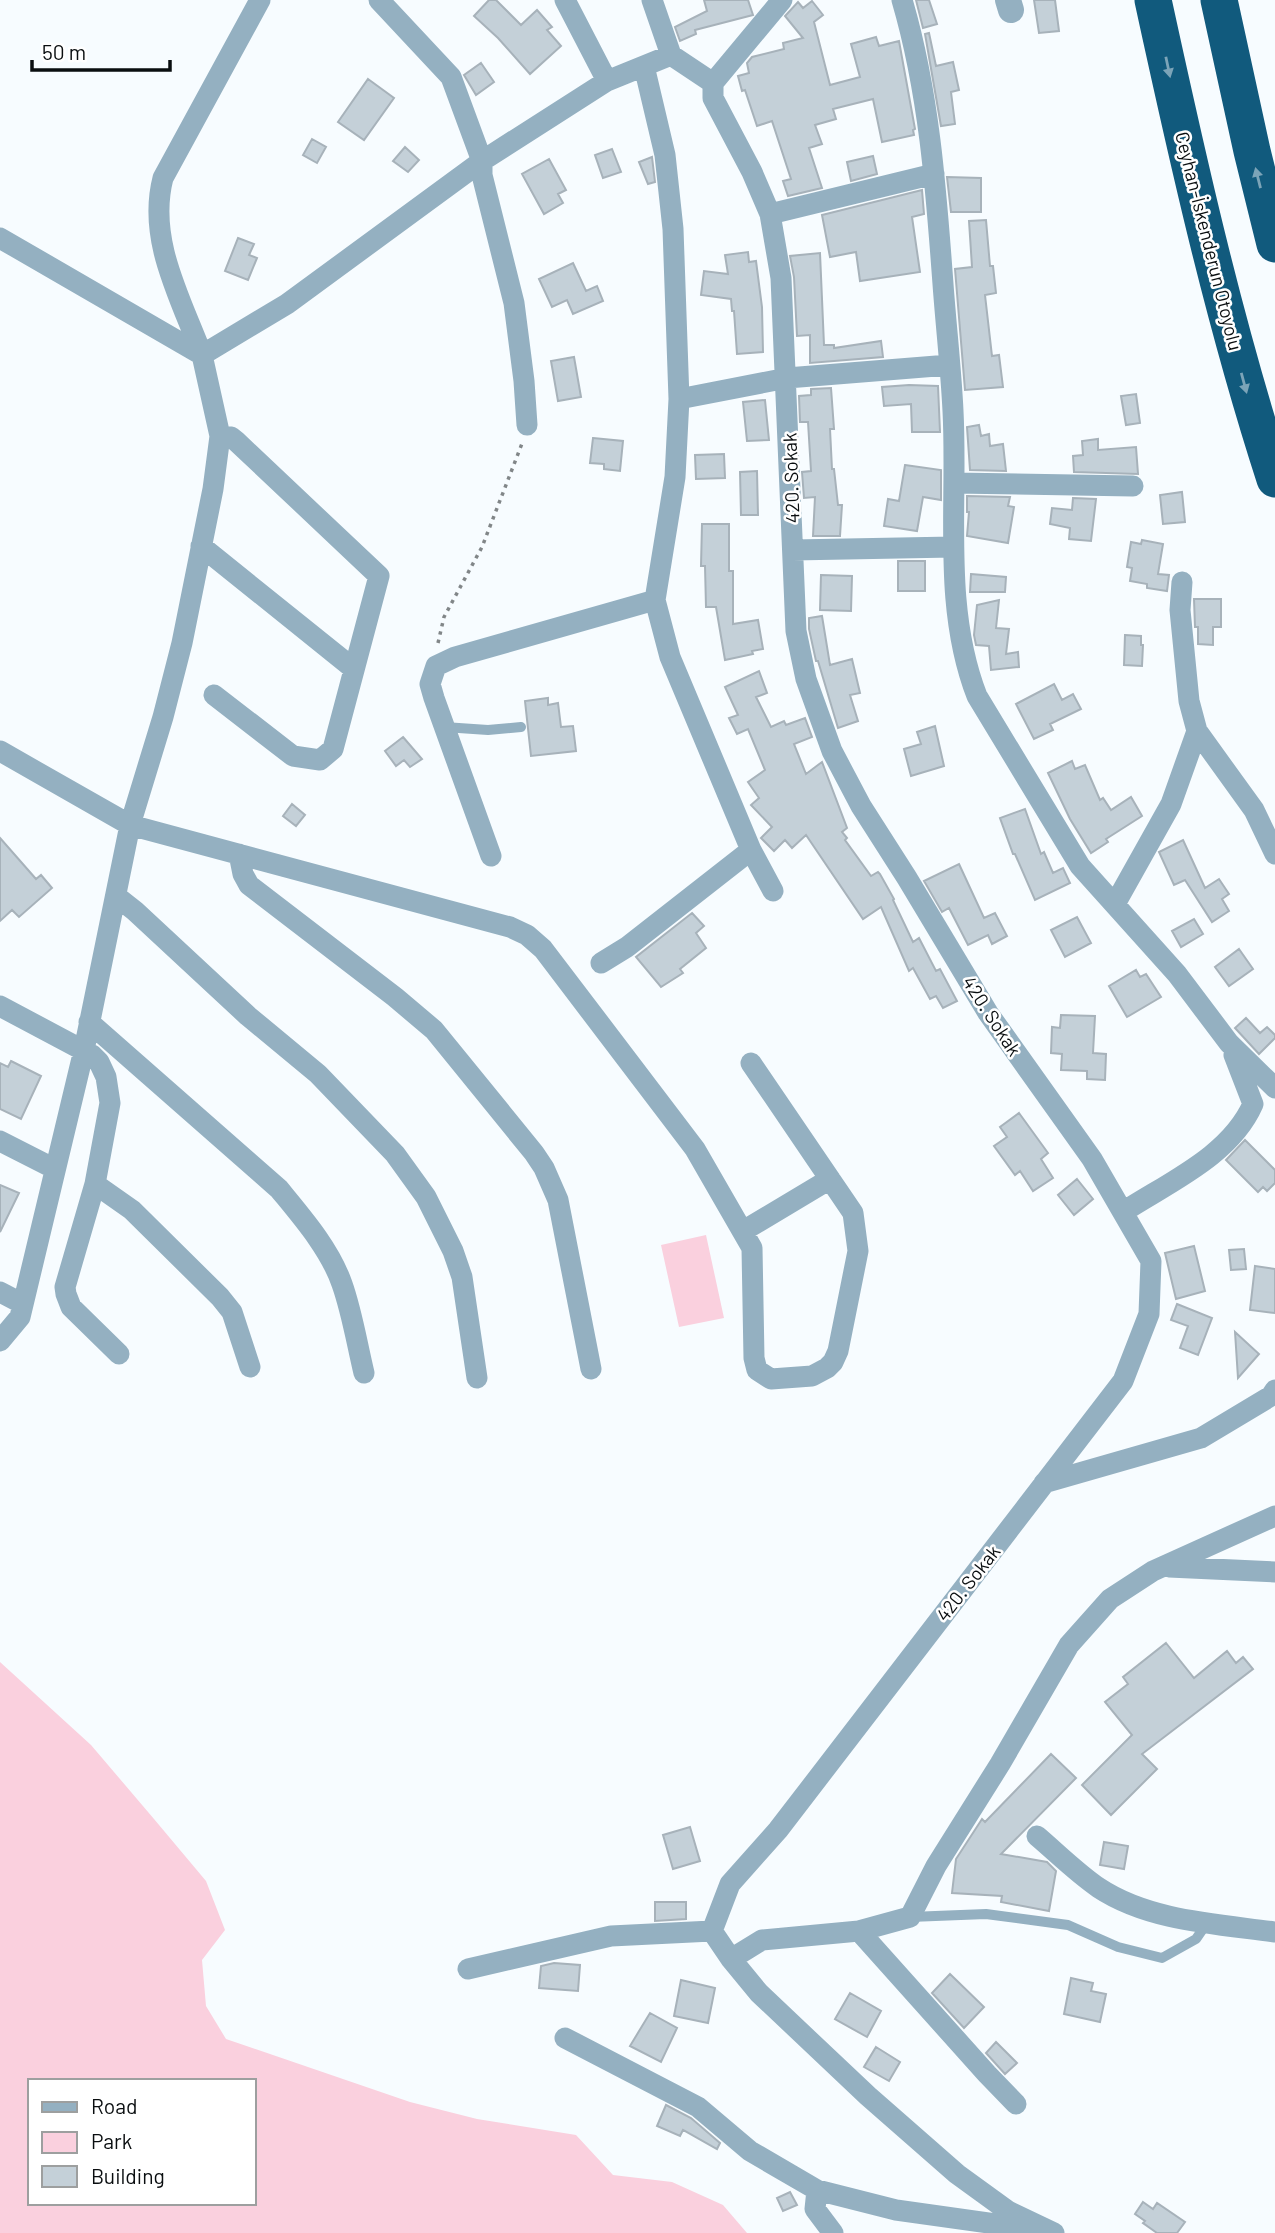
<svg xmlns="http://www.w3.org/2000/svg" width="1275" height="2233" viewBox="0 0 1275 2233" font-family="Barlow,sans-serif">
	<rect width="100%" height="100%" fill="#f7fcff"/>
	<path fill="#fad0de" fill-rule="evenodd" d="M 706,1235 L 724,1318 L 679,1327 L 661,1245 Z
		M 0,1662 L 91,1745 L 154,1819 L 206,1881 L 225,1930 L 202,1960 L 206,2006 L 226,2039 L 410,2102 L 477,2119 L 576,2135 L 613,2175 L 672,2182 L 723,2205 L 747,2233 L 0,2233 ZM 30,2081 L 254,2081 L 254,2203 L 30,2203 Z"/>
	<path fill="#c4d0d8" stroke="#a7b2ba" stroke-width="2" d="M 489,0 L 496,0 L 521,25 L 537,10 L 552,27 L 547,30 L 561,46 L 530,74 L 498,38 L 474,16 Z
		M 704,0 L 748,0 L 753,15 L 695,30 L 696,34 L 680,41 L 675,27 L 707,11 Z
		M 916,0 L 929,0 L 937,24 L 923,28 Z
		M 1034,0 L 1055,0 L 1059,31 L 1039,33 Z
		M 812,1 L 823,15 L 814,22 L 830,85 L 860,77 L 851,44 L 876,37 L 879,46 L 899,41 L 915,129 L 913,130 L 914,135 L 882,142 L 873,99 L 833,109 L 836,119 L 815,125 L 822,144 L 809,148 L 822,188 L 788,196 L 783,181 L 791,179 L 772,121 L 757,126 L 745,90 L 742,91 L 738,76 L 749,73 L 747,63 L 752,57 L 784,49 L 783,43 L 803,38 L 785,16 L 798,2 L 803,8 Z
		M 929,33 L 936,66 L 953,62 L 959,90 L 951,92 L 955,124 L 941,126 L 925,34 Z
		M 481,63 L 494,82 L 476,95 L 464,75 Z
		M 368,79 L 394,98 L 364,140 L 338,122 Z
		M 312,139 L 326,147 L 317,163 L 303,155 Z
		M 405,147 L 419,160 L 408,172 L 393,161 Z
		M 612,149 L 621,172 L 603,178 L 595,155 Z
		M 873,156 L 877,174 L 851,181 L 847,162 Z
		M 652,157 L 655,182 L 648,184 L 639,162 Z
		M 549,159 L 566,190 L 558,194 L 563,203 L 544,214 L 522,174 Z
		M 947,177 L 981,178 L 981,212 L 951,212 Z
		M 922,190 L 924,214 L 912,217 L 920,272 L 860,281 L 856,252 L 830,257 L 822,215 Z
		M 986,220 L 990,266 L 993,266 L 996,293 L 985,295 L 992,356 L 999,355 L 1003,387 L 965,390 L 955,269 L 972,267 L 969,221 Z
		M 238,238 L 254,244 L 249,255 L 257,258 L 248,280 L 225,271 Z
		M 748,252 L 749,262 L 756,261 L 762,307 L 763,352 L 737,354 L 734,311 L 732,311 L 731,299 L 701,295 L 704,271 L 728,274 L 725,255 Z
		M 820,253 L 824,345 L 834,345 L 834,348 L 881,341 L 883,357 L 810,363 L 810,335 L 797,336 L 794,277 L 790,256 Z
		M 573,263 L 586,291 L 597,286 L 603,301 L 573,314 L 567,300 L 552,307 L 539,279 Z
		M 574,357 L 581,397 L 558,401 L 551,361 Z
		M 909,385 L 938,386 L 940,432 L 912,432 L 911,404 L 884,406 L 882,387 Z
		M 831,388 L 834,429 L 830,429 L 832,469 L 834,469 L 838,505 L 842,505 L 840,536 L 813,536 L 815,497 L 804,498 L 802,472 L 811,471 L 808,422 L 800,422 L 799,396 L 811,395 L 811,389 Z
		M 1136,394 L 1140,423 L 1126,425 L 1121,396 Z
		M 765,400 L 769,440 L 747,441 L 743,402 Z
		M 979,425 L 981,436 L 989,434 L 990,446 L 1003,444 L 1006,471 L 970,470 L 967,427 Z
		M 593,438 L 623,441 L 620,471 L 604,469 L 604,464 L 590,463 Z
		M 1098,439 L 1098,450 L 1136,447 L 1138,474 L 1074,472 L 1073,456 L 1083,455 L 1082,441 Z
		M 724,454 L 725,478 L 696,479 L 695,455 Z
		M 905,465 L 941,470 L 941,500 L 923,497 L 917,531 L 884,526 L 888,499 L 899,501 Z
		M 757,471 L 758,515 L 741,515 L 740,472 Z
		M 1182,492 L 1185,522 L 1163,524 L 1160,495 Z
		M 967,496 L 1010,497 L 1008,506 L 1014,507 L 1008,543 L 967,536 L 969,512 L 967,512 Z
		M 1073,498 L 1096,499 L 1091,541 L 1069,539 L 1070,528 L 1050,524 L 1052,508 L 1072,510 Z
		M 702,524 L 729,524 L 729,571 L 733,571 L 733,624 L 758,620 L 763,649 L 752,651 L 753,654 L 725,660 L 716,607 L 706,607 L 705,566 L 701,566 Z
		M 1142,540 L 1163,544 L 1158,574 L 1169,575 L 1167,591 L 1147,588 L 1147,584 L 1130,581 L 1132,568 L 1127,567 L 1131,542 L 1141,544 Z
		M 898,561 L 925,561 L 925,591 L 898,591 Z
		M 971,574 L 1006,577 L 1005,592 L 970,592 Z
		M 821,575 L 852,576 L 851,611 L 820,610 Z
		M 1194,599 L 1221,599 L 1221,627 L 1213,627 L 1213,645 L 1198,644 L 1198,627 L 1195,627 Z
		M 999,600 L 996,628 L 1009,629 L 1006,654 L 1018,652 L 1019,667 L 991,670 L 989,646 L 976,645 L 974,635 L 977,605 Z
		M 822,616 L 830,665 L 852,659 L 860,693 L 850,695 L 858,721 L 838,728 L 818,661 L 816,661 L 809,629 L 809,618 Z
		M 1125,635 L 1141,636 L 1141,645 L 1143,645 L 1142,666 L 1124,665 Z
		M 759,671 L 767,693 L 756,697 L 771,727 L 784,721 L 786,725 L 805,718 L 812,737 L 794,744 L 806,774 L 822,762 L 847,828 L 842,832 L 847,838 L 845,840 L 871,876 L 878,872 L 880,874 L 894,899 L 893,900 L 913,942 L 919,938 L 936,971 L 940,969 L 957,1001 L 943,1008 L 936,996 L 930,999 L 913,968 L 909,971 L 881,907 L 863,919 L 806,835 L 792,848 L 785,840 L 774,851 L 761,838 L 772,827 L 751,805 L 759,798 L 748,782 L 765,770 L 748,729 L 737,734 L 729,718 L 738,715 L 725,687 Z
		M 1054,684 L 1062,700 L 1073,694 L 1081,709 L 1050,724 L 1053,730 L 1034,739 L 1016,704 Z
		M 548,698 L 548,705 L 558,703 L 561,727 L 573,726 L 576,751 L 531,756 L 525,701 Z
		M 935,726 L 944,766 L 911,776 L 904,749 L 921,744 L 917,732 Z
		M 403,737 L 422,759 L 410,767 L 404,760 L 396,766 L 385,751 Z
		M 1072,761 L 1075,769 L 1085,765 L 1100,800 L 1103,798 L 1111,810 L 1131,797 L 1142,816 L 1106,839 L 1108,842 L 1091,853 L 1070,819 L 1048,773 Z
		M 292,804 L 305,815 L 296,826 L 283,816 Z
		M 1025,809 L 1041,854 L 1044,852 L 1053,873 L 1063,868 L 1070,883 L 1035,900 L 1015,854 L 1013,854 L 1000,818 Z
		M 0,838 L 36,879 L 41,875 L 52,888 L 19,917 L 12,910 L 0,921 Z
		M 1183,840 L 1205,888 L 1219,879 L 1229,894 L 1222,899 L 1229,911 L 1212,922 L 1185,880 L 1174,885 L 1159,852 Z
		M 959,864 L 984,918 L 995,913 L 1007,936 L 992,944 L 988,935 L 968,945 L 949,908 L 942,912 L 924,881 Z
		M 692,913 L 704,926 L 696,933 L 706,948 L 680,969 L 683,973 L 661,987 L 636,957 Z
		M 1077,917 L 1091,943 L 1065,957 L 1051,930 Z
		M 1194,919 L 1203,934 L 1181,947 L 1172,931 Z
		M 1239,949 L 1253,969 L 1229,986 L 1215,967 Z
		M 1136,970 L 1140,977 L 1146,974 L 1161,997 L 1127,1017 L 1109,986 Z
		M 1061,1015 L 1095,1016 L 1093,1053 L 1106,1054 L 1105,1080 L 1087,1079 L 1087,1071 L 1061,1070 L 1062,1054 L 1051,1053 L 1052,1027 L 1060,1028 Z
		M 1246,1018 L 1260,1033 L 1267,1027 L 1275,1035 L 1275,1038 L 1259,1054 L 1235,1028 Z
		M 11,1061 L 41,1076 L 21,1119 L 0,1109 L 0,1063 L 8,1067 Z
		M 1019,1113 L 1048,1153 L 1041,1159 L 1053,1178 L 1033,1191 L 1020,1171 L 1015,1175 L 994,1146 L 1007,1137 L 1000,1127 Z
		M 1245,1140 L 1275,1170 L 1275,1183 L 1267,1191 L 1263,1187 L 1258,1192 L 1226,1160 Z
		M 1077,1179 L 1093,1199 L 1074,1215 L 1058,1195 Z
		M 0,1185 L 19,1193 L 0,1232 Z
		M 1194,1246 L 1205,1291 L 1176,1299 L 1165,1253 Z
		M 1244,1249 L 1246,1269 L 1231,1270 L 1229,1250 Z
		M 1255,1266 L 1275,1269 L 1275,1313 L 1250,1310 Z
		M 1177,1304 L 1212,1318 L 1198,1355 L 1180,1348 L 1188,1326 L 1171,1320 Z
		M 1235,1332 L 1259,1354 L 1238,1378 Z
		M 1166,1643 L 1194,1678 L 1227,1651 L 1236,1663 L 1243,1657 L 1253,1669 L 1142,1754 L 1157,1769 L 1111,1815 L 1082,1785 L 1132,1735 L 1105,1702 L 1128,1684 L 1123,1677 Z
		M 1051,1754 L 1076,1778 L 1001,1854 L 1047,1862 L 1056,1871 L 1049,1911 L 1001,1902 L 1002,1896 L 952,1893 L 956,1859 L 982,1819 L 985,1822 Z
		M 690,1827 L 700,1861 L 673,1869 L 663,1835 Z
		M 1104,1842 L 1128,1846 L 1124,1869 L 1100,1865 Z
		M 655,1902 L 686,1902 L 686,1919 L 655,1921 Z
		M 554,1963 L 580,1965 L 578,1991 L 539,1988 L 541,1966 Z
		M 950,1974 L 984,2007 L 964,2028 L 932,1993 Z
		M 1071,1978 L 1093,1983 L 1091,1991 L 1106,1994 L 1100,2022 L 1064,2014 Z
		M 681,1980 L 715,1988 L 708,2023 L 674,2016 Z
		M 850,1993 L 881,2011 L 867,2037 L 835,2019 Z
		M 650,2013 L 677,2028 L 661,2062 L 630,2046 Z
		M 996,2042 L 1017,2063 L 1005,2074 L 986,2053 Z
		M 876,2047 L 900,2062 L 889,2081 L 864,2067 Z
		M 666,2105 L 691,2118 L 720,2143 L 717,2149 L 683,2130 L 680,2136 L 657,2126 Z
		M 790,2192 L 797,2205 L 783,2211 L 777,2198 Z
		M 1143,2202 L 1153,2209 L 1157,2203 L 1185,2222 L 1177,2233 L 1157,2233 L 1143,2223 L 1145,2221 L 1135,2214 Z"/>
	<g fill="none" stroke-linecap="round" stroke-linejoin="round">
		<path stroke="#818688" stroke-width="3.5" stroke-dasharray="3.5 5" stroke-linecap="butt" d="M 438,643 L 444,617 L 482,547 L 523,441"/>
		<path stroke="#94b0c1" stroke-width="10" d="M 444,727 L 488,730 L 521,727
			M 910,1917 L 986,1914 L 1068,1925 L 1118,1947 L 1162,1958 L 1196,1939 L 1207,1923"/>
		<path stroke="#94b0c1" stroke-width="21" d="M 379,0 L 451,77 L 482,161 L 482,175 L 514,303 L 524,381 L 527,425
			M 565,0 L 607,81
			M 652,0 L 671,55 L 713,83
			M 902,0 C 929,92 936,188 943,284 C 946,326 951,369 953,411 C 958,506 942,606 977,696 L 1080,866 L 1177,974 L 1229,1043 L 1275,1088
			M 644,66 L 665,155 L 673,229 L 679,399 L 675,477 L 655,600 L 670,657 L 751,850 L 773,891
			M 770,214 L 934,174
			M 0,238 L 202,355
			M 202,355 C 181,299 147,240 163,178 L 260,0
			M 679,399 L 787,378 L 949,365
			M 954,483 L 1133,486
			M 201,546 L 354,669
			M 793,550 L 953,547
			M 214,695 L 293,756 L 320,760 L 333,749 L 379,576 L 236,441 L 231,437 L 220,436
			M 1197,731 L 1254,810 L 1275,854
			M 0,751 L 130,825 L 510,927 L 527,935 L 543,949 L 695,1149 L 752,1248 L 754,1358 L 757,1370 L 771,1379 L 812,1376 L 827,1368 L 833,1362 L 838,1351 L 858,1251 L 853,1213 L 751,1063
			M 239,854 L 243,874 L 249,885 L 395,997 L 434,1030 L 534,1153 L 544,1168 L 558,1200 L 591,1369
			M 491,856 L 434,698 L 430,684 L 436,666 L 455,657 L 655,600
			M 116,896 L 135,911 L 248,1016 L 318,1074 L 395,1154 L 426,1197 L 453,1251 L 462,1277 L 477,1378
			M 1115,904 L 1171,804 L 1197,731 L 1189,701 L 1180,610 L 1182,582
			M 601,963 L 627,947 L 751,850
			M 0,1006 L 92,1055 L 99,1062 L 106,1077 L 110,1103 L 95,1184 L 65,1287 L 66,1294 L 71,1307 L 119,1354
			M 89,1022 L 279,1189 C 302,1217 330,1249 342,1284 C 352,1312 357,1344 364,1373
			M 0,1141 L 55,1169
			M 95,1184 L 132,1210 L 220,1297 L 232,1312 L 250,1367
			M 1123,1212 C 1169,1182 1230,1156 1253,1104 L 1234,1055
			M 743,1231 L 830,1179
			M 0,1292 L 23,1304
			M 0,1341 L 20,1317 L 84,1050 L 130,825 L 163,717 L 182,643 L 213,489 L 220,436 L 202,355 L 287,304 L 482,161 L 607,81 L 671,55
			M 1044,1483 L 1201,1438 L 1271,1396 L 1275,1390
			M 1169,1567 L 1275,1572
			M 1037,1836 C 1057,1853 1077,1873 1099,1888 C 1149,1921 1217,1924 1275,1932
			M 712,1931 L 730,1884 L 778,1830 L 1123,1381 L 1149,1314 L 1151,1261 L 1092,1159 L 988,1013 L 907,878 L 861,806 L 832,751 L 806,679 L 796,631 L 781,278 L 770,214 L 752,172 L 713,98 L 713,83 L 782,0
			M 712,1931 L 731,1959 L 759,1993 L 868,2096 L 957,2174 L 1008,2211 L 1054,2233
			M 859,1931 L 987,2074 L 1016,2104
			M 731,1959 L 762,1940 L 859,1931 L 910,1917 L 936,1866 L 1000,1764 L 1069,1645 L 1110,1599 L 1153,1571 L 1275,1516
			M 468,1969 L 611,1936 L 712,1931
			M 565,2038 L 698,2107 L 750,2151 L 817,2190
			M 833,2233 L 815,2209 L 817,2190 L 896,2210 L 1031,2229"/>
		<path stroke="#94b0c1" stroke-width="26" d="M 1008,0 L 1011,10"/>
		<path stroke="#115a7d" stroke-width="37" d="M 1153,0 C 1188,161 1224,322 1275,479
			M 1219,0 L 1252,151 L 1275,244"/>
	</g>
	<defs><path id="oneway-solid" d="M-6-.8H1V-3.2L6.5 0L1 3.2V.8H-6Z" transform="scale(1.75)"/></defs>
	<g fill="#7ca4b8">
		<use href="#oneway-solid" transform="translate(1168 67) rotate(78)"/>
		<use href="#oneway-solid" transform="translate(1258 178) rotate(-104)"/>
		<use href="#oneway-solid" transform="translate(1244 383) rotate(75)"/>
	</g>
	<g text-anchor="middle" stroke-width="5" stroke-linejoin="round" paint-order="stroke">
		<g font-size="19" fill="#0a0e10" stroke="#fff">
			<text transform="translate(1209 241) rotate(76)" y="7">Ceyhan-İskenderun Otoyolu</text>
			<text transform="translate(791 478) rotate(-92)" y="7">420. Sokak</text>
			<text transform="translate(992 1016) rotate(57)" y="7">420. Sokak</text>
			<text transform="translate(968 1583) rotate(-52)" y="7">420. Sokak</text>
		</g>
	</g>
	<rect x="28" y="2079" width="228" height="126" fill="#ffffff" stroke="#9d9f9f" stroke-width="2"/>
	<rect x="42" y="2102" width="35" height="10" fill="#94b0c1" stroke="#9d9f9f" stroke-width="2"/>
	<text x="91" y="2114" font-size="21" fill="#0a0e10">Road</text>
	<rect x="42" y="2132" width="35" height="21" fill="#fad0de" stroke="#9d9f9f" stroke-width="2"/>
	<text x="91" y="2149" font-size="21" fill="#0a0e10">Park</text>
	<rect x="42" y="2166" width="35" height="21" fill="#c4d0d8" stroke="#9d9f9f" stroke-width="2"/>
	<text x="91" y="2184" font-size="21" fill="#0a0e10">Building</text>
	<path d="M32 60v10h138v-10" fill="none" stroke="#0a0e10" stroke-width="3.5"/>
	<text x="42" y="60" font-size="21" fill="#0a0e10" stroke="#ffffff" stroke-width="5" paint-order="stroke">50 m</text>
</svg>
